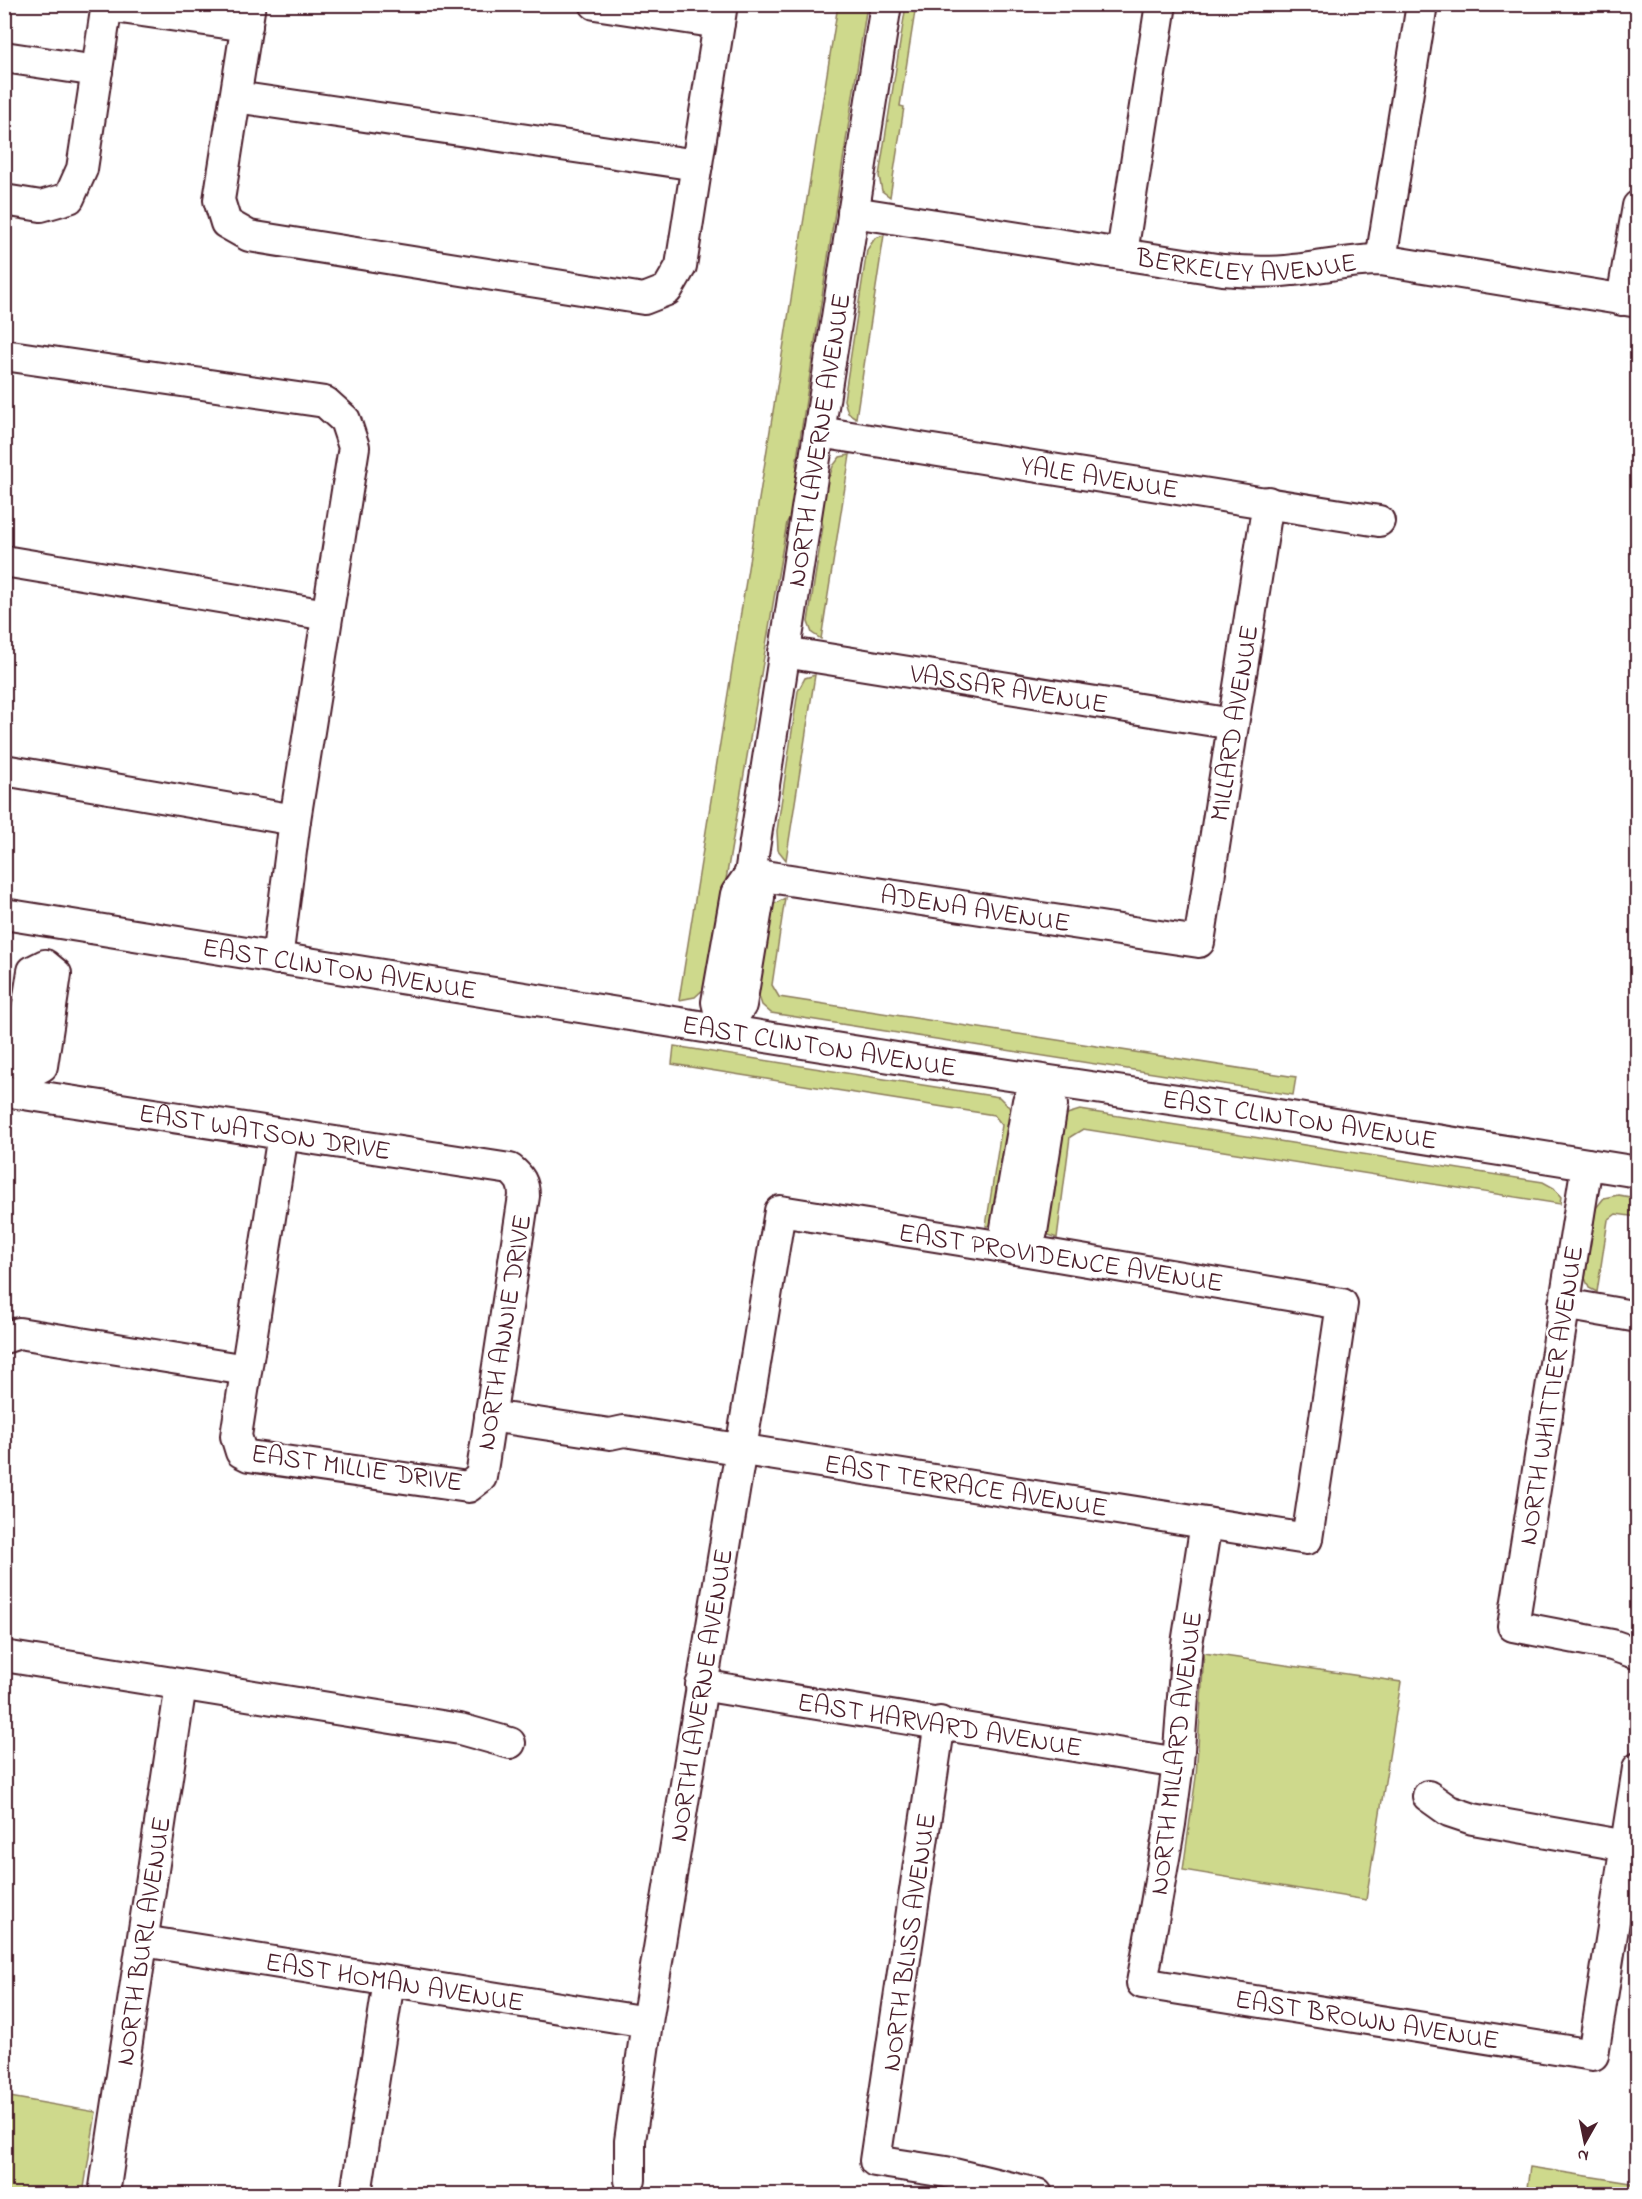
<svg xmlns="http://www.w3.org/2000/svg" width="1642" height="2199" viewBox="0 0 1642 2199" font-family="'Indie Flower',sans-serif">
	<rect width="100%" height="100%" fill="#fff"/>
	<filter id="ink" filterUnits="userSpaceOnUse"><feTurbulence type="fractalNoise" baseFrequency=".0167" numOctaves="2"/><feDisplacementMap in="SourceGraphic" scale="12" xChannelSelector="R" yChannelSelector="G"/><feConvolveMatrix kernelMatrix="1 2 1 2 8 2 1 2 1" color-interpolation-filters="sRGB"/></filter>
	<g filter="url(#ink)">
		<path fill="#ced98c" stroke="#8c7c5c" stroke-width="1.5" d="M 838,5 L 867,5 L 796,465 L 802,476 L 798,504 L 787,522 L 708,985 L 695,997 L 679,1000 Z
			M 906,5 L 916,5 L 900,106 L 904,107 L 890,197 L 882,191 L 879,176 Z
			M 884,235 L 856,418 L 848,413 L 844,400 L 867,250 L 875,238 Z
			M 850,455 L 821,639 L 812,633 L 808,622 L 823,526 L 819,508 L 823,483 L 830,475 L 833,466 L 840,457 Z
			M 815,675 L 786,860 L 778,850 L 777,831 L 798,691 L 805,678 Z
			M 785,898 L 772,985 L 779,997 L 1296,1077 L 1293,1095 L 771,1013 L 762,1005 L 757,991 L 772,905 Z
			M 674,1046 L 999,1097 L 1009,1107 L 1014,1116 L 992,1226 L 986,1226 L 1002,1125 L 994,1115 L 672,1064 Z
			M 1080,1110 L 1543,1182 L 1554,1188 L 1561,1197 L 1560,1204 L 1083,1129 L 1070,1137 L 1057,1238 L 1046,1234 L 1059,1122 L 1067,1114 Z
			M 1618,1195 L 1637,1198 L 1637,1217 L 1616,1214 L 1608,1220 L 1597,1292 L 1589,1288 L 1585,1278 L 1596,1208 L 1604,1198 Z
			M 1204,1653 L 1401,1682 L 1366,1900 L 1183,1870 L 1196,1777 Z
			M 4,2096 L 96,2112 L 83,2194 L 5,2194 Z
			M 1530,2167 L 1637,2184 L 1637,2194 L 1526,2194 Z"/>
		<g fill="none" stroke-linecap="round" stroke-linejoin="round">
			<g stroke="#4a1f2b" stroke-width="34">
				<g id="minor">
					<path d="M 250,4 L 219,200 L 226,223 L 249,236 L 644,299 L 667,290 L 681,266 L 722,4"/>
					<path d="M 595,4 L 719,23"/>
					<path d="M 107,6 L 247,26"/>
					<path d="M 4,57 L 97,71"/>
					<path d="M 236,97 L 697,165"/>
					<path d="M 4,200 L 41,206 L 69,198 L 82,169 L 107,4"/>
					<path id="s1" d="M 853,212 L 1223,270 C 1247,272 1270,273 1293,270 C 1323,267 1351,260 1381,260 L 1638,302"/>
					<path d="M 1122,253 L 1161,4"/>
					<path d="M 1381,260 L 1422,4"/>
					<path d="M 1622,300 L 1638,206"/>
					<path d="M 4,355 L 325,402 L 345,420 L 354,447 L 295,820 L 277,959"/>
					<path id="s2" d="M 819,432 L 1379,521"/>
					<path d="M 4,561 L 327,615"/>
					<path id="s3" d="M 784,652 L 1233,724"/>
					<path d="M 4,770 L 295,820"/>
					<path id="s4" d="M 750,874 L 1199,942 L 1268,502"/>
					<path id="s5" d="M 4,914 L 915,1061 L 1298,1118 L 1638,1172"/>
					<path d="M 45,965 L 56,974 L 42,1066 L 29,1073 L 19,1062 L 33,971 Z"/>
					<path id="s6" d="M 724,1030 L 741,1005 L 759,897 L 750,874 L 886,4"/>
					<path d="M 724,1030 L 717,1002 L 736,894 L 750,874"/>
					<path d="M 1043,1081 L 1052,1105 L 1032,1232 L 1016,1249 L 1006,1228 L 1028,1101 Z"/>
					<path id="s7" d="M 4,1091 L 510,1169 C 520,1177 524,1183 524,1196 L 481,1477 L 468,1487 L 249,1456 L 241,1452 L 236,1436 L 283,1134"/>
					<path d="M 1587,1164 L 1513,1626 L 1612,1645 L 1638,1654"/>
					<path d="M 1564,1304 L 1638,1317"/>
					<path d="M 4,1338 L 19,1333 L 246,1370"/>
					<path id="s8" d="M 490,1416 L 610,1434 L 624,1431 L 1307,1539 L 1342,1304 L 1016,1249 L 780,1211 L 647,2022 L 630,2141 L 630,2180"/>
					<path id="s9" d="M 1206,1523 L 1187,1644 L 1178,1763 L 1170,1824 L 1142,1983 L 1593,2055 L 1638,1768"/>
					<path d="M 4,1656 L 460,1729 L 510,1743"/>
					<path id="s10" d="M 701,1685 L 1178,1763"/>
					<path d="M 940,1722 L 875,2161 L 946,2172 L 1037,2194"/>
					<path d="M 1428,1796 L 1449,1811 L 1473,1819 L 1627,1846"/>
					<path id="s11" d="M 143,1941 L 647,2022"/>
					<path id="s12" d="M 104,2194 L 181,1685"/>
					<path d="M 356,2194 L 389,1981"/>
				</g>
			</g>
			<use href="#minor" stroke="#fff" stroke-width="30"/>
		</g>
	</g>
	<g text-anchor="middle" stroke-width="4.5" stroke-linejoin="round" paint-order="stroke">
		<g font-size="27" fill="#4a1f2b" stroke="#fff">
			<text dy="9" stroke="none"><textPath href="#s1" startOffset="398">BERKELEY AVENUE</textPath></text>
			<text dy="9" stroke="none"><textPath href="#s6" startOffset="604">NORTH LAVERNE AVENUE</textPath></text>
			<text dy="9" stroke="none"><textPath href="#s2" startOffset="284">YALE AVENUE</textPath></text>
			<text dy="9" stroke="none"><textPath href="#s3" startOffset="228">VASSAR AVENUE</textPath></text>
			<text dy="9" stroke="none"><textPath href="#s4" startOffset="676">MILLARD AVENUE</textPath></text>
			<text dy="9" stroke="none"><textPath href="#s4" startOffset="228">ADENA AVENUE</textPath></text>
			<text dy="9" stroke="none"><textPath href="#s5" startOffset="340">EAST CLINTON AVENUE</textPath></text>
			<text dy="9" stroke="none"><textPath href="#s5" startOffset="826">EAST CLINTON AVENUE</textPath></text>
			<text dy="9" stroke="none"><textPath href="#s5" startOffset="1312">EAST CLINTON AVENUE</textPath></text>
			<text dy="9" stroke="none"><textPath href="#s7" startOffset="264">EAST WATSON DRIVE</textPath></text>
			<text transform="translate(1061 1257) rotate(9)" y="9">EAST PROVIDENCE AVENUE</text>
			<text transform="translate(503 1332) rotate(-81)" y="9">NORTH ANNIE DRIVE</text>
			<text transform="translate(1550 1395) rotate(-81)" y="9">NORTH WHITTIER AVENUE</text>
			<text transform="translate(357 1467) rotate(8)" y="9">EAST MILLIE DRIVE</text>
			<text dy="9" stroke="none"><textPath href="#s8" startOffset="482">EAST TERRACE AVENUE</textPath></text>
			<text transform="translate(700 1695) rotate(-81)" y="9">NORTH LAVERNE AVENUE</text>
			<text dy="9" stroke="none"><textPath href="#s10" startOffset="242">EAST HARVARD AVENUE</textPath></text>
			<text transform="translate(1175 1753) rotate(-83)" y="9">NORTH MILLARD AVENUE</text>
			<text dy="9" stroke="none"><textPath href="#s12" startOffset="256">NORTH BURL AVENUE</textPath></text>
			<text transform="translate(908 1942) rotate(-82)" y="9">NORTH BLISS AVENUE</text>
			<text dy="9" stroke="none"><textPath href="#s11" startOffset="255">EAST HOMAN AVENUE</textPath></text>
			<text dy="9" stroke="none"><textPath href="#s9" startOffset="693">EAST BROWN AVENUE</textPath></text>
		</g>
	</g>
	<rect width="1642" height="2199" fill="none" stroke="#fff" stroke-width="24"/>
	<rect x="12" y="12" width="1618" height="2175" fill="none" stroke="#4a1f2b" stroke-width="2" filter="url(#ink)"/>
	<g transform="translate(1585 2142) rotate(189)" stroke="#ffffff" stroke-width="4.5" paint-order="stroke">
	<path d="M0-4.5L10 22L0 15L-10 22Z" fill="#4a1f2b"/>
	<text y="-9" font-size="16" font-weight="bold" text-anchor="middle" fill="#4a1f2b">N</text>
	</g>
</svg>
